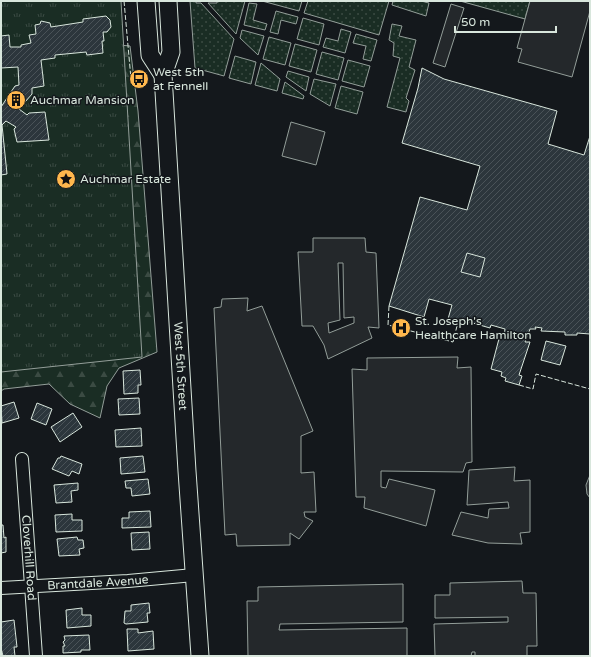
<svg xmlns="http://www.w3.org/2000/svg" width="591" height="657" viewBox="0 0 591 657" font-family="'Varela Round',sans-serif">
	<defs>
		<pattern id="grass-dots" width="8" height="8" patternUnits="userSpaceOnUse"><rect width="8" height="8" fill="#1a2d24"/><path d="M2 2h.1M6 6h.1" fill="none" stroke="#3b4b43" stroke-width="1.8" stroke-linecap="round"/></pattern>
		<pattern id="forest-firs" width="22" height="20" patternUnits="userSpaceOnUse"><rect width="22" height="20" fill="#1a2d24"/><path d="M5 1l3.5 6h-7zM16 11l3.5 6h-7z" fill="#3b4b43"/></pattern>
		<pattern id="park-tufts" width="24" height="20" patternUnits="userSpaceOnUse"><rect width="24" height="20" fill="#1a2d24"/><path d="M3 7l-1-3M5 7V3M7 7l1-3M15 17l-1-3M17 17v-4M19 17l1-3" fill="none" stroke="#3b4b43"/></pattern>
		<pattern id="plaza-grid" width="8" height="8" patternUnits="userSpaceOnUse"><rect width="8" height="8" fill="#24282b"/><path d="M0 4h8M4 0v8" fill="none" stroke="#393d3f"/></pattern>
		<pattern id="building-hatch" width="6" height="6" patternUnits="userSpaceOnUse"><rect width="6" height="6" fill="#2c363c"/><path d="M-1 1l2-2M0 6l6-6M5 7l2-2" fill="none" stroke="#4a5358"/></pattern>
	</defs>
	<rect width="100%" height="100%" fill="#14181c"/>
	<path fill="url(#grass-dots)" stroke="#939e99" d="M 190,1 L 196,1 L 196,3 L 201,3 L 234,39 L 224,76 L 195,68 Z
		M 217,1 L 245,1 L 236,34 L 208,3 L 217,3 Z
		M 262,1 L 302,1 L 299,11 Z
		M 308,1 L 389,1 L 379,35 L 304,13 Z
		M 393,1 L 421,1 L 429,3 L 426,16 L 392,5 Z
		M 460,1 L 530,1 L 525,19 Z
		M 249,3 L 257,4 L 253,20 L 267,24 L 265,30 L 244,25 Z
		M 276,11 L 298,17 L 296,24 L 281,20 L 278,34 L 270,32 Z
		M 303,18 L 324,24 L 319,45 L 297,39 Z
		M 392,24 L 402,26 L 399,36 L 416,40 L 409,67 L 415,70 L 406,98 L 409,101 L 406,112 L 387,107 L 400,58 L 393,56 L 394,43 L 389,40 Z
		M 341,29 L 351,32 L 345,53 L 323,47 L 326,38 L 338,41 Z
		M 242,30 L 264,36 L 258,55 L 240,38 Z
		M 356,34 L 377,40 L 371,61 L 363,59 L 366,46 L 353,43 Z
		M 269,37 L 291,43 L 285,65 L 263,59 Z
		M 295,44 L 317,50 L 311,72 L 289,66 Z
		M 322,52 L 344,58 L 338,80 L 316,74 Z
		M 235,56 L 256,62 L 251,84 L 229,78 Z
		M 348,60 L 370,66 L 364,87 L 342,81 Z
		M 261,63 L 280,79 L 277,91 L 255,85 Z
		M 288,71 L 309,77 L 306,91 L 286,77 Z
		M 314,79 L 336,84 L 330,106 L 310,94 Z
		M 285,82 L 304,96 L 303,99 L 282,93 Z
		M 341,86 L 363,92 L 357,114 L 335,108 Z"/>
	<path fill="url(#forest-firs)" stroke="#939e99" d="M 108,44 L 130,46 L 138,111 L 157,352 L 119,368 L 107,386 L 100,418 L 70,404 L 49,384 L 4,389 L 1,391 L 1,181 Z"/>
	<path fill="url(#park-tufts)" stroke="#939e99" d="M 1,1 L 121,1 L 142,357 L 1,372 Z"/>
	<path fill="#24282b" stroke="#939e99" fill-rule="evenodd" d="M 530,1 L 590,1 L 590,11 L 572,77 L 518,62 L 522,49 L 517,48 Z
		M 451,4 L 464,8 L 445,67 L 433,63 Z
		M 291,122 L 325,132 L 316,165 L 282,156 Z
		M 313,238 L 365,238 L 366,252 L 376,253 L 379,328 L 368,327 L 372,338 L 328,359 L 324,345 L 313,326 L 302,326 L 298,252 L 313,252 ZM 338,263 L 343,263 L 344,318 L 354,317 L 354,323 L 329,333 L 328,323 L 340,320 Z
		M 248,298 L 247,311 L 262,306 L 313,431 L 301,436 L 301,473 L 314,472 L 316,512 L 304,512 L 305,517 L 313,521 L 299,539 L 290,533 L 290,545 L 237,546 L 236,534 L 225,535 L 214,308 L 221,307 L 222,299 Z
		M 458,357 L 457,368 L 471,367 L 472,462 L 466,463 L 463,472 L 381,471 L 381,487 L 386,488 L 389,479 L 435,490 L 426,526 L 364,508 L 365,497 L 356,497 L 352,369 L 367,370 L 367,358 Z
		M 515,467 L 514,481 L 530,480 L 530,532 L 520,533 L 522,544 L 488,543 L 452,535 L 461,512 L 488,518 L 489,509 L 509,508 L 508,502 L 467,505 L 469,470 Z
		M 522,581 L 523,593 L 536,593 L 537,646 L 527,646 L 527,656 L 475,656 L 475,652 L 472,652 L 471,656 L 435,656 L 434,624 L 508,622 L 508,617 L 435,618 L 435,595 L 450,595 L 450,583 Z
		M 403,584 L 403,622 L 280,624 L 279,630 L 407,628 L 407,656 L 248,656 L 247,601 L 258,601 L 258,587 Z"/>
	<path fill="url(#plaza-grid)" stroke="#939e99" d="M 590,475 L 590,498 L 587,494 L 586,485 Z"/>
	<path fill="url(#building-hatch)" stroke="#d8e6dc" d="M 106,16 L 110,20 L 111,27 L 107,32 L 103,32 L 104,41 L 102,41 L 103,53 L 87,55 L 86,52 L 55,55 L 55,58 L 41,60 L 44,86 L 32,88 L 32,94 L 19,109 L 27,115 L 29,113 L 45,112 L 49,140 L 17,142 L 14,129 L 16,127 L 6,121 L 2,125 L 7,174 L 1,175 L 1,107 L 15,86 L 19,85 L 18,67 L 1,68 L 1,36 L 9,35 L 10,47 L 21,47 L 21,45 L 31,43 L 29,35 L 36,34 L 35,25 L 40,24 L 41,21 L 50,23 L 51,27 L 83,22 L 83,19 Z
		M 422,68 L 444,79 L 557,111 L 548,144 L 584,155 L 590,136 L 590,334 L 577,333 L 577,335 L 565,335 L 565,332 L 541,331 L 542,328 L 535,327 L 536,329 L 530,329 L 525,342 L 530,342 L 519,375 L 522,376 L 519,385 L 505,381 L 506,378 L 501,376 L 502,372 L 491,369 L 500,335 L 504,336 L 505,329 L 491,325 L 490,328 L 459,319 L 458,322 L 448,319 L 452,305 L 429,299 L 424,317 L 389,306 L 420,197 L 467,210 L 480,166 L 402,143 L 418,88 Z
		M 467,253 L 485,258 L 480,277 L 461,272 Z
		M 546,341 L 566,346 L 560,365 L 541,360 Z
		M 140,370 L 141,385 L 138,385 L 138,393 L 124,394 L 123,371 Z
		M 139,398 L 140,414 L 119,415 L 118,399 Z
		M 14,402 L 19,418 L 2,423 L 1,406 Z
		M 37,403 L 52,409 L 46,425 L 31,419 Z
		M 73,413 L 82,427 L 60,442 L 51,427 Z
		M 141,428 L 142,446 L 116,447 L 115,430 Z
		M 61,456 L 82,464 L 79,474 L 72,471 L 69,476 L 52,469 L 58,458 L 60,458 Z
		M 143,456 L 145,472 L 121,474 L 120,458 Z
		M 148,479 L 150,494 L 132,496 L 131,488 L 126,488 L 125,481 Z
		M 78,483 L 78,490 L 71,491 L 72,502 L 56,503 L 54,485 Z
		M 150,511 L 151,527 L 122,528 L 122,518 L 129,518 L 129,512 Z
		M 72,514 L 72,520 L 82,520 L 82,531 L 56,532 L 55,515 Z
		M 1,525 L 3,525 L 4,538 L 6,537 L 6,552 L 1,553 Z
		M 149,532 L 150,549 L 132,550 L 131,533 Z
		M 77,537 L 78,540 L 83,540 L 84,548 L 79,549 L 80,555 L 59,556 L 57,539 Z
		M 149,603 L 150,613 L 147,613 L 148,622 L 126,624 L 124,623 L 125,611 L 131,611 L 131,605 Z
		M 82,608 L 82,615 L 91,615 L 91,626 L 67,628 L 66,610 Z
		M 14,620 L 17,647 L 14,647 L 15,656 L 3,656 L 1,648 L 1,622 Z
		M 127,629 L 138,629 L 138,633 L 153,631 L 154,649 L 128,651 Z
		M 89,635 L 90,650 L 81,650 L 81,652 L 63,653 L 63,646 L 65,646 L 63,642 L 65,640 L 64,636 Z"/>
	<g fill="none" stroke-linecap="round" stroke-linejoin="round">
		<g stroke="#d8e6dc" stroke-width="14">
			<g id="street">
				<path id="s1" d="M 22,459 L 36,656"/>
				<path id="s2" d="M 1,588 L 128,581 L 194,575"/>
			</g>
		</g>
		<g stroke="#d8e6dc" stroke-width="19">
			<g id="secondary">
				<path d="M 146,1 L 150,55 L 163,75"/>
				<path id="s3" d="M 168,1 L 171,52 L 163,75 L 187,471 L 200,656"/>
			</g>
		</g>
		<use href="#street" stroke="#14181c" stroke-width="12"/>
		<use href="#secondary" stroke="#14181c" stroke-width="17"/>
		<path stroke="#d8e6dc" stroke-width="1" stroke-dasharray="5 2" stroke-linecap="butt" d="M 124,1 L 131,79
			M 389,306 L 388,325 L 453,342 L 458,322
			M 519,385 L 533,389 L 536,374 L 590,389"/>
	</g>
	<defs>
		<g id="bus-disc" transform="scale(1)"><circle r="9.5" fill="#ffb74d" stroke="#14181c"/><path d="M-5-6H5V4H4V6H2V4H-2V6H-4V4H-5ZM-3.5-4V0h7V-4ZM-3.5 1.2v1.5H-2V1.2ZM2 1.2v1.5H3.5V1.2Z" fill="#111"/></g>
		<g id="building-disc" transform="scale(1)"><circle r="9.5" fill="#ffb74d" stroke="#14181c"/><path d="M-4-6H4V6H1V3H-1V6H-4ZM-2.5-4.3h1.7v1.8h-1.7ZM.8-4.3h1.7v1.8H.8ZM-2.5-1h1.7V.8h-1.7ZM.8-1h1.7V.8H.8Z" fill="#111"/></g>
		<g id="sight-disc" transform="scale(1)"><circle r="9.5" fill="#ffb74d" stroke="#14181c"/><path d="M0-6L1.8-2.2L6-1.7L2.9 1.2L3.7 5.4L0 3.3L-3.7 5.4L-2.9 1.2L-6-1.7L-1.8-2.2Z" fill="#111"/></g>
		<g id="hospital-disc" transform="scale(1)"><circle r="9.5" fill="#ffb74d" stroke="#14181c"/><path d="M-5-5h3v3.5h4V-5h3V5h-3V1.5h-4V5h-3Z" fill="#111"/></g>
	</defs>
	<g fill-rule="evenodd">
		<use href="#bus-disc" x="139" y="79"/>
		<use href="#building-disc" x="16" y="100"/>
		<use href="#sight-disc" x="66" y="179"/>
		<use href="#hospital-disc" x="401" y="328"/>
	</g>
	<g text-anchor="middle" stroke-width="3" stroke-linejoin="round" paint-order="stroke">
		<g font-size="12" fill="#d8e6dc" stroke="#14181c" text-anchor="start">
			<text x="153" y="76">West 5th<tspan x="153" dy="14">at Fennell</tspan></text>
			<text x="30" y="104">Auchmar Mansion</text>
			<text x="80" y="183">Auchmar Estate</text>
			<text x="415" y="325">St. Joseph's<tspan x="415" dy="14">Healthcare Hamilton</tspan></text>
		</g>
		<g font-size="12" fill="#d8e6dc" stroke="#14181c">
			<text dy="4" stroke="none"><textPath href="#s3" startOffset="367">West 5th Street</textPath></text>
			<text dy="4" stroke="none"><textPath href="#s1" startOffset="99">Cloverhill Road</textPath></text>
			<text dy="4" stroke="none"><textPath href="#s2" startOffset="97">Brantdale Avenue</textPath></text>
		</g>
	</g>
	<rect width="591" height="657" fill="none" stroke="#d8e6dc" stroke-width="4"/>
	<path d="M455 26v6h101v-6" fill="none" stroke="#d8e6dc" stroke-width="2"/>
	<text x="461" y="26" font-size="12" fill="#d8e6dc" stroke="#14181c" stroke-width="3" paint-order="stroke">50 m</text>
</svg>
